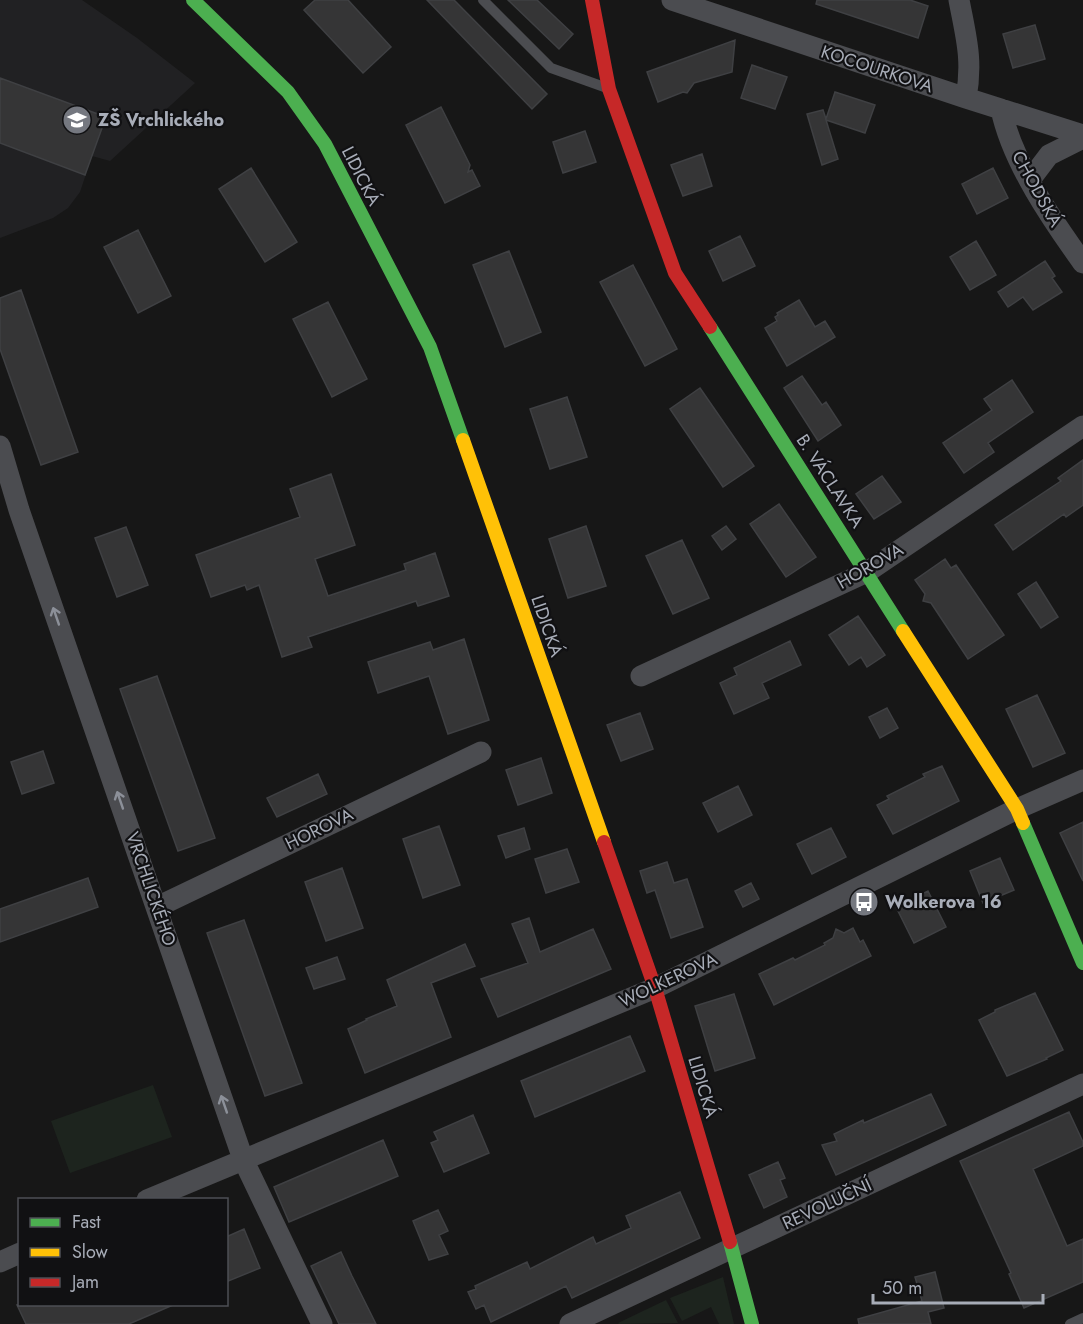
<svg xmlns="http://www.w3.org/2000/svg" width="1083" height="1324" viewBox="0 0 1083 1324" font-family="Jost,sans-serif">
	<rect width="100%" height="100%" fill="#171717"/>
	<path fill="#212123" d="M 0,0 L 82,0 L 137,38 L 195,83 L 110,161 L 92,156 L 80,192 L 68,208 L 53,218 L 0,238 Z"/>
	<path fill="#1d241e" d="M 153,1085 L 172,1137 L 70,1173 L 51,1121 Z
		M 723,1277 L 734,1324 L 719,1324 L 711,1307 L 682,1321 L 670,1298 Z
		M 666,1300 L 678,1323 L 619,1324 L 618,1323 Z"/>
	<path fill="#353536" stroke="#3f4043" stroke-width="1.5" d="M 315,0 L 348,0 L 391,47 L 363,73 L 304,10 Z
		M 427,0 L 454,0 L 547,94 L 532,109 Z
		M 508,0 L 537,0 L 573,34 L 559,49 Z
		M 817,0 L 910,0 L 928,6 L 918,38 L 816,4 Z
		M 1035,25 L 1045,59 L 1013,68 L 1003,34 Z
		M 735,40 L 732,72 L 694,83 L 687,93 L 683,92 L 658,102 L 647,72 Z
		M 752,65 L 787,77 L 775,109 L 741,98 Z
		M 0,78 L 106,117 L 85,175 L 0,143 Z
		M 835,92 L 875,105 L 865,133 L 826,120 L 838,159 L 822,165 L 807,114 L 823,110 L 826,119 Z
		M 441,107 L 470,165 L 468,172 L 472,170 L 480,186 L 445,203 L 406,125 Z
		M 585,131 L 596,162 L 563,173 L 553,142 Z
		M 702,154 L 712,186 L 683,196 L 671,165 Z
		M 251,168 L 297,242 L 265,262 L 219,189 Z
		M 993,168 L 1008,198 L 977,214 L 962,184 Z
		M 138,230 L 171,296 L 138,313 L 104,247 Z
		M 740,236 L 755,266 L 723,281 L 709,251 Z
		M 976,241 L 996,275 L 970,290 L 950,257 Z
		M 509,251 L 541,332 L 505,347 L 473,265 Z
		M 1045,261 L 1055,276 L 1052,278 L 1062,292 L 1033,310 L 1023,297 L 1008,307 L 998,292 Z
		M 633,265 L 677,349 L 645,366 L 600,282 Z
		M 21,290 L 78,452 L 41,465 L 0,349 L 0,298 Z
		M 799,300 L 815,327 L 825,321 L 835,337 L 787,366 L 765,328 L 777,321 L 775,317 L 778,315 L 777,313 Z
		M 328,302 L 367,379 L 332,397 L 293,319 Z
		M 802,376 L 822,405 L 826,402 L 841,425 L 818,441 L 784,388 Z
		M 1012,380 L 1033,412 L 988,443 L 994,452 L 964,473 L 943,443 L 992,410 L 984,399 Z
		M 700,388 L 754,466 L 723,487 L 670,409 Z
		M 567,397 L 587,457 L 550,469 L 530,409 Z
		M 1083,460 L 1083,505 L 1066,517 L 1064,514 L 1013,550 L 995,525 L 1061,481 L 1058,478 Z
		M 331,474 L 355,545 L 315,559 L 328,596 L 406,570 L 404,564 L 435,553 L 449,596 L 418,606 L 416,601 L 308,637 L 312,647 L 282,657 L 259,585 L 247,590 L 245,585 L 211,597 L 196,555 L 300,517 L 290,489 Z
		M 882,476 L 901,502 L 874,519 L 856,494 Z
		M 779,504 L 816,557 L 786,577 L 750,524 Z
		M 586,526 L 606,586 L 568,598 L 549,539 Z
		M 726,526 L 736,539 L 722,550 L 712,536 Z
		M 126,527 L 148,585 L 117,597 L 95,538 Z
		M 682,540 L 709,598 L 673,614 L 646,556 Z
		M 945,559 L 951,568 L 956,565 L 1004,635 L 968,659 L 931,603 L 923,601 L 925,594 L 915,580 Z
		M 1036,582 L 1058,617 L 1041,628 L 1018,594 Z
		M 858,616 L 885,655 L 867,667 L 861,657 L 849,665 L 829,635 Z
		M 464,639 L 489,720 L 448,734 L 429,676 L 378,693 L 368,662 L 430,642 L 433,650 Z
		M 790,641 L 801,665 L 762,683 L 769,698 L 734,714 L 720,683 L 737,675 L 734,668 Z
		M 157,676 L 215,838 L 178,851 L 120,689 Z
		M 1037,695 L 1065,753 L 1033,767 L 1006,709 Z
		M 887,708 L 898,728 L 880,738 L 869,717 Z
		M 640,713 L 653,749 L 621,761 L 607,725 Z
		M 43,751 L 54,783 L 22,794 L 11,762 Z
		M 541,758 L 552,793 L 518,805 L 506,770 Z
		M 942,766 L 959,801 L 893,834 L 877,805 L 889,799 L 887,796 L 925,777 L 923,774 Z
		M 318,774 L 327,794 L 277,817 L 267,798 Z
		M 738,786 L 752,815 L 718,832 L 703,803 Z
		M 1083,822 L 1083,881 L 1060,833 Z
		M 439,826 L 460,885 L 423,898 L 403,839 Z
		M 524,828 L 530,849 L 506,858 L 498,836 Z
		M 831,828 L 846,857 L 812,874 L 797,844 Z
		M 567,849 L 579,882 L 546,893 L 535,859 Z
		M 1000,858 L 1014,890 L 983,903 L 970,871 Z
		M 667,862 L 674,883 L 687,879 L 703,927 L 671,938 L 655,890 L 647,893 L 640,871 Z
		M 342,868 L 363,928 L 326,941 L 305,882 Z
		M 88,878 L 98,907 L 0,942 L 0,909 Z
		M 751,883 L 759,899 L 743,907 L 735,891 Z
		M 928,891 L 946,927 L 914,943 L 896,907 Z
		M 529,918 L 540,952 L 593,929 L 611,969 L 498,1017 L 481,979 L 528,963 L 512,924 Z
		M 244,920 L 302,1083 L 265,1096 L 207,933 Z
		M 853,928 L 860,942 L 863,940 L 871,956 L 774,1005 L 759,974 L 793,958 L 795,960 L 825,945 L 824,943 L 833,938 L 836,929 L 844,933 Z
		M 465,944 L 475,966 L 431,983 L 451,1037 L 365,1073 L 348,1029 L 367,1020 L 366,1019 L 397,1006 L 387,980 Z
		M 337,957 L 345,979 L 314,989 L 306,968 Z
		M 1035,993 L 1063,1050 L 1046,1058 L 1047,1059 L 1007,1076 L 979,1020 L 995,1012 L 995,1010 Z
		M 734,994 L 755,1058 L 715,1071 L 695,1006 Z
		M 630,1036 L 645,1071 L 535,1117 L 521,1081 Z
		M 931,1094 L 946,1125 L 836,1175 L 822,1145 L 837,1141 L 834,1134 L 863,1120 L 864,1123 Z
		M 1069,1112 L 1083,1142 L 1083,1146 L 1033,1169 L 1067,1246 L 1083,1239 L 1083,1282 L 1024,1308 L 1009,1274 L 1011,1273 L 960,1161 Z
		M 473,1115 L 489,1153 L 444,1172 L 431,1143 L 438,1140 L 434,1132 Z
		M 383,1140 L 398,1176 L 289,1222 L 274,1187 Z
		M 778,1162 L 785,1178 L 780,1180 L 787,1197 L 764,1208 L 749,1175 Z
		M 680,1192 L 700,1238 L 572,1298 L 566,1286 L 491,1322 L 484,1305 L 476,1309 L 468,1292 L 476,1289 L 475,1286 L 527,1262 L 530,1269 L 593,1237 L 596,1244 L 631,1228 L 626,1216 Z
		M 438,1210 L 448,1231 L 439,1235 L 448,1254 L 429,1260 L 413,1221 Z
		M 244,1229 L 260,1268 L 226,1282 L 226,1237 Z
		M 341,1252 L 352,1276 L 376,1324 L 339,1324 L 311,1266 Z
		M 935,1272 L 944,1308 L 928,1312 L 931,1324 L 859,1324 L 858,1319 L 922,1301 L 915,1277 Z
		M 17,1305 L 173,1305 L 129,1324 L 26,1324 Z"/>
	<g fill="none" stroke-linecap="round" stroke-linejoin="round">
		<path stroke="#4b4c50" stroke-width="10" d="M 483,0 L 551,68 L 607,88
			M 1070,1324 L 1083,1318"/>
		<path stroke="#4b4c50" stroke-width="21" d="M 672,0 L 966,98 L 1083,135
			M 959,0 C 966,37 973,60 966,98
			M 1001,109 C 1012,162 1052,220 1083,263
			M 1030,180 L 1049,155 L 1083,138
			M 0,446 L 19,510 L 243,1159 L 322,1324
			M 641,676 L 867,572 L 1083,426
			M 157,907 L 481,752
			M 147,1200 L 655,988 L 1017,809 L 1083,780
			M 0,1262 L 20,1253
			M 570,1324 L 1083,1084"/>
		<path stroke="#4caf50" stroke-width="14" d="M 193,0 L 288,92 L 325,144 L 430,347 L 463,440
			M 710,327 L 903,631
			M 1023,823 L 1083,963
			M 730,1242 L 752,1324"/>
		<path stroke="#ffc107" stroke-width="14" d="M 463,440 L 604,842
			M 903,631 L 1017,809 L 1023,823"/>
		<path stroke="#c62828" stroke-width="14" d="M 592,0 L 609,89 L 675,273 L 710,327
			M 604,842 L 655,988 L 730,1242"/>
	</g>
	<defs><path id="oneway-shaft" d="M-6 0H5M1.5-3L5.5 0L1.5 3" fill="none" stroke-width="1.6" stroke-linecap="round" stroke-linejoin="round" transform="scale(1.5)"/></defs>
	<g stroke="#8c9099">
		<use href="#oneway-shaft" transform="translate(56 616) rotate(-109)"/>
		<use href="#oneway-shaft" transform="translate(120 800) rotate(-109)"/>
		<use href="#oneway-shaft" transform="translate(224 1104) rotate(-109)"/>
	</g>
	<defs>
		<g id="school-disc" transform="scale(1.5)"><circle r="9.5" fill="#757880" stroke="#111113"/><path d="M0-5L7-2L0 1L-7-2ZM-4 1L0 2.5L4 1V4Q0 6-4 4Z" fill="#fff"/></g>
		<g id="bus-disc" transform="scale(1.5)"><circle r="9.5" fill="#757880" stroke="#111113"/><path d="M-5-6H5V4H4V6H2V4H-2V6H-4V4H-5ZM-3.5-4V0h7V-4ZM-3.5 1.2v1.5H-2V1.2ZM2 1.2v1.5H3.5V1.2Z" fill="#fff"/></g>
	</defs>
	<g fill-rule="evenodd">
		<use href="#school-disc" x="77" y="120"/>
		<use href="#bus-disc" x="864" y="902"/>
	</g>
	<g text-anchor="middle" stroke-width="4.5" stroke-linejoin="round" paint-order="stroke">
		<g font-size="18" fill="#a8adb8" stroke="#111113">
			<text transform="translate(877 69) rotate(18)" y="6">KOCOURKOVA</text>
			<text transform="translate(361 176) rotate(63)" y="6">LIDICKÁ</text>
			<text transform="translate(1037 189) rotate(61)" y="6">CHODSKÁ</text>
			<text transform="translate(830 481) rotate(57)" y="6">B. VÁCLAVKA</text>
			<text transform="translate(870 566) rotate(-30)" y="6">HOROVA</text>
			<text transform="translate(547 626) rotate(71)" y="6">LIDICKÁ</text>
			<text transform="translate(319 829) rotate(-26)" y="6">HOROVA</text>
			<text transform="translate(151 889) rotate(71)" y="6">VRCHLICKÉHO</text>
			<text transform="translate(668 980) rotate(-25)" y="6">WOLKEROVA</text>
			<text transform="translate(703 1087) rotate(73)" y="6">LIDICKÁ</text>
			<text transform="translate(827 1204) rotate(-25)" y="6">REVOLUČNÍ</text>
		</g>
		<g font-size="18" font-weight="bold" fill="#a8adb8" stroke="#111113" text-anchor="start">
			<text x="98" y="126">ZŠ Vrchlického</text>
			<text x="885" y="908">Wolkerova 16</text>
		</g>
	</g>
	<rect x="18" y="1198" width="210" height="108" fill="#111113" stroke="#4d4f55" stroke-width="1.5"/>
	<rect x="30" y="1218" width="30" height="9" fill="#4caf50" stroke="#4d4f55" stroke-width="1.5"/>
	<text x="72" y="1228" font-size="18" fill="#a8adb8">Fast</text>
	<rect x="30" y="1248" width="30" height="9" fill="#ffc107" stroke="#4d4f55" stroke-width="1.5"/>
	<text x="72" y="1258" font-size="18" fill="#a8adb8">Slow</text>
	<rect x="30" y="1278" width="30" height="9" fill="#c62828" stroke="#4d4f55" stroke-width="1.5"/>
	<text x="72" y="1288" font-size="18" fill="#a8adb8">Jam</text>
	<path d="M873 1294v9h170v-9" fill="none" stroke="#a8adb8" stroke-width="3"/>
	<text x="882" y="1294" font-size="18" fill="#a8adb8" stroke="#111113" stroke-width="4.5" paint-order="stroke">50 m</text>
</svg>
